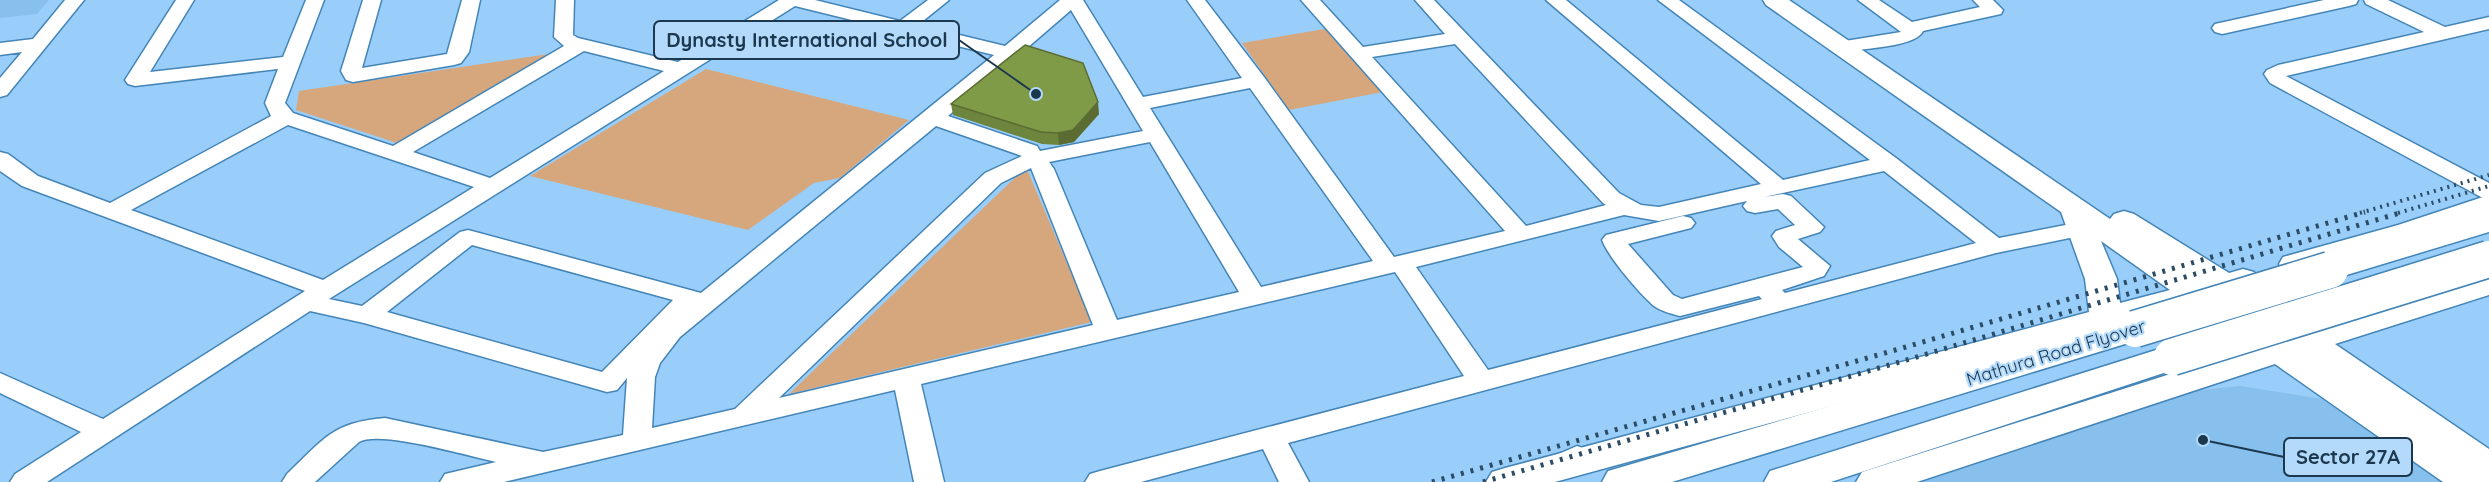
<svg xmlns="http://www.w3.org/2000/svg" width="2489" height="482" viewBox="0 0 2489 482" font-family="Quicksand,sans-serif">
	<rect width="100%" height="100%" fill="#9acefa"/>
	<path fill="#87bfed" d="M 0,0 L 49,0 L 37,14 L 0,18 Z
		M 2240,386 L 2322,399 L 2441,482 L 1892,482 L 2178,392 Z"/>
	<path fill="#d6a77c" d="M 1330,28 L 1383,92 L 1289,110 L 1242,43 Z
		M 549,54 L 397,143 L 296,110 L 299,91 Z
		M 706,69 L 909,120 L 840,178 L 814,183 L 748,230 L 530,176 Z
		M 1026,167 L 1092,322 L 789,394 Z"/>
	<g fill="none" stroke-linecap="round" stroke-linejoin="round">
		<g stroke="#4485b8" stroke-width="3">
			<path id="minor" d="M 65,0 L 84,0 L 7,95 L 0,97 L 0,78 L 22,52 L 0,55 L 0,43 L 33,39 Z
				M 176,0 L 194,0 L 150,72 L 283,57 L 306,0 L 324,0 L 285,103 L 293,113 L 393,146 L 564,46 L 554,37 L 556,0 L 574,0 L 573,35 L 578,38 L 678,62 L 779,0 L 815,0 L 900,21 L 928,0 L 949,0 L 918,25 L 1005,46 L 1060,0 L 1083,0 L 1143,97 L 1242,78 L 1187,0 L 1205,0 L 1264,77 L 1394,257 L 1505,231 L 1301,0 L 1320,0 L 1363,47 L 1445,34 L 1415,0 L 1434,0 L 1619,193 L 1641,205 L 1659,207 L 1761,184 L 1546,0 L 1566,0 L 1783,180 L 1870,160 L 1658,0 L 1679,0 L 1896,158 L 1999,238 L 2081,222 L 2089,224 L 2093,229 L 2089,234 L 1996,253 L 1288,443 L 1309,482 L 1279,482 L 1263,449 L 1141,482 L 1085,482 L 1090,474 L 1100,471 L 1464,376 L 1395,272 L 921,384 L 944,482 L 914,482 L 895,390 L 504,482 L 440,482 L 445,474 L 496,462 C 468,456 380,430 359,442 L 315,482 L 282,482 L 287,474 C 323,440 332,422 385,418 L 543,452 L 623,435 L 627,378 L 617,390 L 607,392 L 364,323 L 310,311 L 47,482 L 10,482 L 15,474 L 81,432 L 0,393 L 0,373 L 103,419 L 305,291 L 22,186 L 0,171 L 0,152 L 8,154 L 38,176 L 110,203 L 271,116 L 265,103 L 278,69 L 135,86 L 128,84 L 125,80 ZM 795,6 L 994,55 L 701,293 L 468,230 L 460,232 L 362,306 L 329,299 ZM 1071,10 L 1143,131 L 1040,151 L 1037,146 L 948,116 ZM 1455,44 L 1603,203 L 1606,205 L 1526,226 L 1372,57 ZM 584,51 L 664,71 L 490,178 L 413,152 ZM 1250,88 L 1373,261 L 1261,287 L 1150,108 ZM 288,125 L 474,187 L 323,280 L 131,210 ZM 936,126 L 1022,156 L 985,173 L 735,409 L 652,428 L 655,377 L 660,363 L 680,337 ZM 1150,142 L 1239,292 L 1117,320 L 1054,169 L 1049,162 ZM 1031,168 L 1093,325 L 779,398 L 1001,183 ZM 1884,171 L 1976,243 L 1785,293 L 1782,290 L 1824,276 L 1830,266 L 1798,239 L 1820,232 L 1824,227 L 1791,196 L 1783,194 L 1764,197 ZM 1747,201 L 1743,206 L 1747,211 L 1755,213 L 1778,209 L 1795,225 L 1776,231 L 1772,236 L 1779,247 L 1803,267 L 1682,299 L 1673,295 L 1628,244 L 1691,228 L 1695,223 L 1691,218 L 1683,216 L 1614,233 L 1606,235 L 1602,240 C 1609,258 1639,293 1654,306 C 1661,311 1672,314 1680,316 L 1759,296 L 1762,299 L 1488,370 L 1416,267 L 1624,215 L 1659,221 ZM 472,245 L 673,300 L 602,372 L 387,312 Z
				M 363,0 L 381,0 L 362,68 L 447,54 L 462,0 L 480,0 L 469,52 L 461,63 L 454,65 L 353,82 L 346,80 L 341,71 Z
				M 1858,0 L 1879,0 L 1912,22 L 1980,7 L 1973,0 L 1993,0 L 2003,10 L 2001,14 L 1923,31 C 1917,46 1868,48 1852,51 L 1845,49 L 1842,45 L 1845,41 L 1901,32 Z
				M 2324,0 L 2358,0 L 2356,4 L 2349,6 L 2222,34 L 2215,32 L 2212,28 L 2215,24 Z
				M 2364,0 L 2388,0 L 2445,27 L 2489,17 L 2489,29 L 2286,76 L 2489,183 L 2489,199 L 2481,197 L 2270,83 L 2264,74 L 2267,70 L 2278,65 L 2424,32 L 2366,4 Z"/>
		</g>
		<g stroke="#4485b8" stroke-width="3">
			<path id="major" d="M 1763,0 L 1789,0 L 2110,219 L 2114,214 L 2124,211 L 2134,214 L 2229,273 L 2243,269 L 2254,272 L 2259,279 L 2254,286 L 2250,287 L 2312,329 L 2489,274 L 2489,295 L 2335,344 L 2489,449 L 2489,482 L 2443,482 L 2275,364 L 1917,482 L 1856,482 L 1862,472 L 2252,348 L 2191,304 L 1967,369 L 1555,482 L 1486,482 L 1492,472 L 1505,468 L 2089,312 L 2085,279 L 2061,212 L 1766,5 ZM 2101,241 L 2170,290 L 2120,303 L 2117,279 Z
				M 2489,195 L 2489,214 L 2420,237 L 2294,273 L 2283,271 L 2279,264 L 2283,257 L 2398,225 Z"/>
		</g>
		<g stroke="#4485b8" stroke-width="3">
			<path id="highway" d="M 2489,212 L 2489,232 L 2330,280 L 2318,277 L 2313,270 L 2318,263 Z
				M 2135,317 L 2148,321 L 2153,329 L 2148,337 L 1672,482 L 1602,482 L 1608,471 Z
				M 2172,345 L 2185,348 L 2190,357 L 2185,366 L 1831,482 L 1764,482 L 1770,471 Z
				M 1577,446 L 1591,451 L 1597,461 C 1581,482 1542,482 1514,482 L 1520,471 Z"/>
		</g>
		<use href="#minor" fill="#fff" fill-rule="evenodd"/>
		<use href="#major" fill="#fff" fill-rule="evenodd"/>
		<use href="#highway" fill="#fff" fill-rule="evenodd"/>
		<path stroke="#2c4b64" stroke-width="4" stroke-dasharray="2 5" stroke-linecap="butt" d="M 2360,213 L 2489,175
			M 2398,213 L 2489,186"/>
		<path stroke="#2c4b64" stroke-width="5" stroke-dasharray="3 7" stroke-linecap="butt" d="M 1432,482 L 1899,349 L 2365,212
			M 1483,482 L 1910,359 L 2403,212"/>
		<g stroke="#4485b8" stroke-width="39" stroke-linecap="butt">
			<path id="highway-bridge" d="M 2135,329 L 2330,270
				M 2172,357 L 2489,259"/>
		</g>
		<use href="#highway-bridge" stroke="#fff" stroke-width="36"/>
	</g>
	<path fill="#6e853e" d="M 951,104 L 1099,114 L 1074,142 L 1059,145 L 1042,144 L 953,115 Z"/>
	<path fill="#5a6c32" d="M 1098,102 L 1099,114 L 1074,142 L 1059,145 L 1058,133 Z"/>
	<path fill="#809b48" stroke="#5a6c32" stroke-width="1.5" d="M 1025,45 L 1083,63 L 1098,102 L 1073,130 L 1058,133 L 1041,132 L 951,104 Z"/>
	<g text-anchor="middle" stroke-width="4.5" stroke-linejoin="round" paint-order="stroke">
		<g font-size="18" fill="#1c384e" stroke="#b3dafb">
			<text transform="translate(2056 353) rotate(-17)" y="6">Mathura Road Flyover</text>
		</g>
	</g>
	<path fill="none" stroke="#1c384e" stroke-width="2" d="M1036 94L959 40M2203 440L2284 457"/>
	<g fill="#1c384e" stroke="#b3dafb" stroke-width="2">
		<circle cx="1036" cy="94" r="6"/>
		<circle cx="2203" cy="440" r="6"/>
	</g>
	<g fill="#b3dafb" stroke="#1c384e" stroke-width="2">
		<rect x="654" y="21" width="305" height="38" rx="6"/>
		<rect x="2284" y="438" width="128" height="38" rx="6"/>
	</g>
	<g font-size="20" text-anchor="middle" font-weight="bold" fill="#1c384e">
		<text x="807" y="47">Dynasty International School</text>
		<text x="2348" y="464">Sector 27A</text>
	</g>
</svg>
